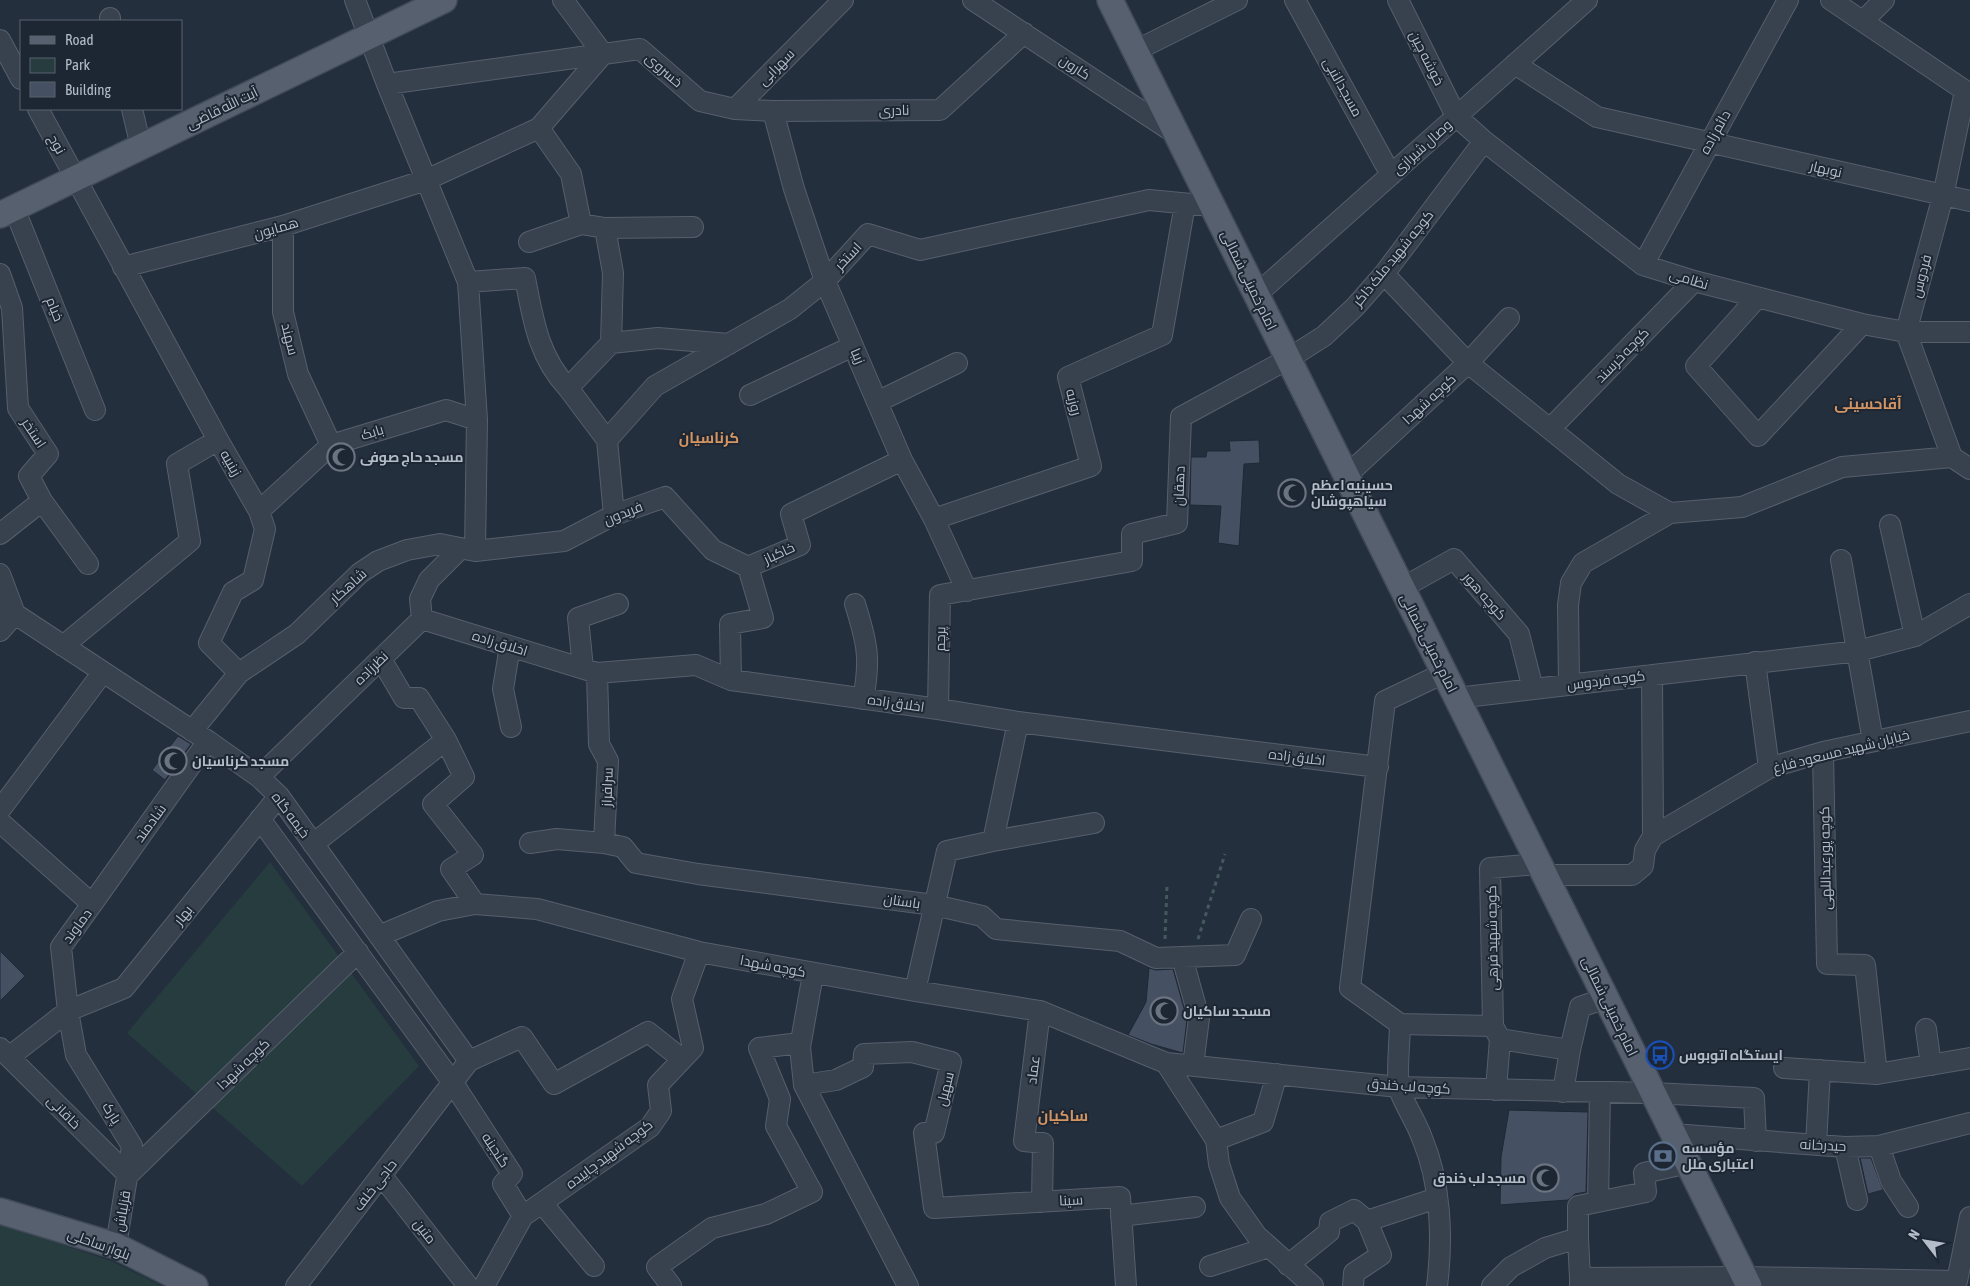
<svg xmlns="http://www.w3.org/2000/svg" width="1970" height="1286" viewBox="0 0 1970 1286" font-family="'Asap Condensed',Cairo,sans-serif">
	<rect width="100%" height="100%" fill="#242f3e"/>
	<path fill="#263c3f" d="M 270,862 L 419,1066 L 302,1186 L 127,1033 Z
		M 0,1224 L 111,1261 L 162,1286 L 0,1286 Z"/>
	<path fill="#455162" stroke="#1f2835" d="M 1259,440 L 1260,463 L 1244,464 L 1239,546 L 1218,543 L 1221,506 L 1190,505 L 1191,457 L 1206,457 L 1207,451 L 1230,451 L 1229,441 Z
		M 178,736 L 191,744 L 165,780 L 152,770 Z
		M 0,951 L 25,976 L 0,1001 Z
		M 1149,968 L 1156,970 L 1173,969 L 1187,1019 L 1183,1053 L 1151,1044 L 1128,1035 L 1146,1002 Z
		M 1509,1110 L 1588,1112 L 1586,1192 L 1575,1194 L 1568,1200 L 1500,1205 L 1501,1157 Z
		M 1860,1158 L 1871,1158 L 1883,1190 L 1868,1194 Z"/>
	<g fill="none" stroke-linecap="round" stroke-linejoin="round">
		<g stroke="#565f6c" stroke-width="22">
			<path id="minor" d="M 355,0 L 387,84 L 468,282 L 477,420 L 475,551
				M 563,0 L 603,54 L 640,49 L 700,101 L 735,109 L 843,0
				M 973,0 L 1176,134
				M 1295,0 L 1391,175
				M 1398,0 L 1456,116 L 1484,141 L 1643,265 L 1694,281 L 1862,324 L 1906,332 L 1970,332
				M 1831,0 L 1970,94
				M 110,18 L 110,21
				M 1863,21 L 1884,0
				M 0,40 L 21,79
				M 1135,51 L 1237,0
				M 1515,64 L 1597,117 L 1970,201
				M 387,84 L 603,54
				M 38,109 L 218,440 L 259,511 L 265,529 L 253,580 L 233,592 L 209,643 L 239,673 L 192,731
				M 132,109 L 141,147
				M 735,109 L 773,111 L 940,110 L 1024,33
				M 773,111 L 794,189 L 825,281 L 902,460 L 934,519 L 967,591
				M 539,128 L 571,174 L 581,224
				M 14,208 L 95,410
				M 283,226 L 283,312 L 298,374 L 331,445
				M 605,228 L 613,273 L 611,343
				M 529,242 L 581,224 L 605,228 L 693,227
				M 1643,265 L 1788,0
				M 123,267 L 283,226 L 426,180 L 539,128 L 603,54
				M 0,274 L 12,308 L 18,408 L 48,454 L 29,476 L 42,501 L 0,534
				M 1384,274 L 1468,363 L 1618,484 L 1670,513
				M 468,282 L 525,278 C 533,319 538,356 568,388
				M 1256,295 L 1587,0
				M 1757,298 L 1696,366 L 1758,436 L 1862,324
				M 750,395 L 853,346
				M 877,402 L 957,363
				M 1550,429 L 1694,281
				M 607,440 L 568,388 L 611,343 L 658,338 L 729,344
				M 1952,457 L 1906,332 L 1943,196 L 1965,91
				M 1346,476 L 1468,363 L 1509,318
				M 42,501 L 88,564
				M 259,511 L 331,445 L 446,410 L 477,420
				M 614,515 L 607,440 L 655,386 L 790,309 L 825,281 L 868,234 L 920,250 L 1149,200 L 1212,206
				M 934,519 L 1091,466 L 1068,377 L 1162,335 L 1185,204
				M 1890,525 L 1915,636
				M 1841,560 L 1873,741
				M 0,574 L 15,614 L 0,631
				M 1402,588 L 1454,559 L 1519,634 L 1533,689
				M 0,604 L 208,741 L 259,777 L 279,796 L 469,1061
				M 855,604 C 867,642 871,659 863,699
				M 422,619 L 597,673 L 696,665 L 731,680 L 938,709 L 1018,722 L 1378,767
				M 63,646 L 190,541 L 177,464 L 218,440
				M 510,646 L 503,689 L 511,727
				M 381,659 L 404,698 L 419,698 L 446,740 L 464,777 L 433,804 L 473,855 L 451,869 L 475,904
				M 1755,662 L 1769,768
				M 583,668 L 578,618 L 618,604
				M 239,673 L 297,634 L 360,573 L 378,561 L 407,550 L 440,544 L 475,551 L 564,541 L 614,515 L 665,497 L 713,550 L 748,567
				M 597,673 L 599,744 L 608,761 L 604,843
				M 1652,675 L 1653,836
				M 731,680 L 730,624 L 763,618 L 748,567 L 800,545 L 791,514 L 902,460
				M 1569,685 L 1568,605 L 1571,583 L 1583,563 L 1670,513 L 1742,507 L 1842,467 L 1952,457 L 1970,469
				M 1457,698 L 1858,651 L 1915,636 L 1970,604
				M 938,709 L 940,595 L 1132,561 L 1132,534 L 1177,523 L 1181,417 L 1288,359 L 1324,336 L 1355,307 L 1384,274 L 1484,141
				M 1823,752 L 1827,964 L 1865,965 L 1877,1074
				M 259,777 L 422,619 L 420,599 L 429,580 L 461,548
				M 0,810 L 103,672
				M 260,819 L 453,1083 L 512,1174 L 503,1184 L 523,1216
				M 0,822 L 92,904 L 61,947 L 68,1011 L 76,1055 L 132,1146 L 116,1246
				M 993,841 L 1094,823
				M 530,843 L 557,839 L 604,843 L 623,847 L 636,863 L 698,874 L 934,905 L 982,916 L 996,929 L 1120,941 L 1156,958 L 1235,955 L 1251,919
				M 313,844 L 446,740
				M 1545,875 L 1632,875 L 1643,866 L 1645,850 L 1653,836 L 1769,768 L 1823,752 L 1970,721
				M 92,904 L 208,741
				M 379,936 L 438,911 L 475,904 L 537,909 L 699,952 L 915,991 L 1040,1011 L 1166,1063 L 1399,1087 L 1653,1093 L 1754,1098 L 1756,1141
				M 1182,957 L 1199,1018 L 1193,1066
				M 813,974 L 800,1047 L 804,1085 L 908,1286
				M 915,991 L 947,851 L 993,841 L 1018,722
				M 1040,1011 L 1024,1141 L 1043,1143 L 1042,1202
				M 1400,1024 L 1493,1026 L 1500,1039 L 1570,1050 L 1580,1007 L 1606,998
				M 1493,1026 L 1490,868 L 1539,864
				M 1926,1029 L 1931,1065
				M 0,1048 L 128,1175
				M 9,1057 L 68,1011 L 124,988 L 279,796
				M 1166,1063 L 1216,1140 L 1219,1164 L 1230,1198 L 1257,1236 L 1313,1286
				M 1784,1068 L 1877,1074 L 1970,1058
				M 804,1085 L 836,1080 L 863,1067 L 864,1054 L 912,1052 L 951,1062 L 934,1133 L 924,1133 L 934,1208 L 1120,1197 L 1126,1286
				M 1496,1090 L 1500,1039
				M 1563,1092 L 1570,1050
				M 1673,1134 L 1845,1147 L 1879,1146 L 1970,1123
				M 1216,1140 L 1263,1122 L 1277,1074
				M 1816,1145 L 1820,1070
				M 1879,1146 L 1891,1181 L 1908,1207
				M 1845,1147 L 1857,1200
				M 128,1175 L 358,952
				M 382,1176 L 468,1286
				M 1598,1201 L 1600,1092
				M 542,1203 L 594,1266
				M 1121,1216 L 1195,1207
				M 1578,1238 L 1578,1206 L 1646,1192 L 1644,1173 L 1688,1163
				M 1288,1265 L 1329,1232 L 1330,1222 L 1354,1210 L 1367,1221
				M 1210,1266 L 1269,1247
				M 296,1286 L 469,1061 L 522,1037 L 554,1084 L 648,1032 L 682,1059
				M 484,1286 L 523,1216 L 650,1127 L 661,1111 L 658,1085 L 693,1048 L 682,999 L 699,952
				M 671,1286 L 657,1267 L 712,1228 L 766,1214 L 812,1192 L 776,1126 L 780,1099 L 759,1048 L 800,1043
				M 1353,1286 L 1354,1273 L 1381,1255 L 1367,1221 L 1437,1198
				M 1437,1286 C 1443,1238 1441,1183 1422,1138 C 1416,1121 1405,1106 1399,1089 C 1396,1079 1400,1037 1400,1024 L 1350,988 L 1385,701 L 1444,673
				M 1492,1286 L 1511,1267 L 1545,1248 L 1578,1238 L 1580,1278
				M 1580,1286 L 1580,1278 L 1745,1277 L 1957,1281
				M 1953,1286 L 1957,1281 L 1970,1217"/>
		</g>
		<g stroke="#414a57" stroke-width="28">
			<path id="major" d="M 1110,0 L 1749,1286
				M 0,215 L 444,0
				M 0,1211 L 116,1246 L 195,1286"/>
		</g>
		<path stroke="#44595c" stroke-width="3" stroke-dasharray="4 4" stroke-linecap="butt" d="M 1165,939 L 1167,886
			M 1198,939 L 1225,854"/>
		<use href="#minor" stroke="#38414e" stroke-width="20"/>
		<use href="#major" stroke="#56606e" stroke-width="25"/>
	</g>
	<defs>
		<g id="mosque-ring" transform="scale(1.4375)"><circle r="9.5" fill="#1d2633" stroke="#6b7280" stroke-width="1.5"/><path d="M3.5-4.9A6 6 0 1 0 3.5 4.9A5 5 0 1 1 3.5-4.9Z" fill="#6b7280"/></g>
		<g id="bus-ring" transform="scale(1.4375)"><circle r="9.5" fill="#1d2633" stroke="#1a4fb4" stroke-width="1.5"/><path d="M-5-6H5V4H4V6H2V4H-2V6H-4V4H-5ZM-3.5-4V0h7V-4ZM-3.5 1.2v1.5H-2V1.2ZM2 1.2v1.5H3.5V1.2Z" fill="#1a4fb4"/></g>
		<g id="bank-ring" transform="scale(1.4375)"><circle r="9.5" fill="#1d2633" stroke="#5c6f8a" stroke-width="1.5"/><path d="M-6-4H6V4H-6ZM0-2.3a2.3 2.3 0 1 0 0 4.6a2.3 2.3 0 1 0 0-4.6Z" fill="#5c6f8a"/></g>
	</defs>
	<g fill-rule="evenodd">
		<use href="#mosque-ring" x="341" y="457"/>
		<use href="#mosque-ring" x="1292" y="493"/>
		<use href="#mosque-ring" x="173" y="761"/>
		<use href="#mosque-ring" x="1164" y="1011"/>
		<use href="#bus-ring" x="1660" y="1055"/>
		<use href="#bank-ring" x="1663" y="1156"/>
		<use href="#mosque-ring" x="1545" y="1178"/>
	</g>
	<g text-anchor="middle" stroke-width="4" stroke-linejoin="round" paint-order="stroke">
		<g font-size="14" fill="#b4bcc9" stroke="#1d2633">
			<text transform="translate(1427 58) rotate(63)" y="5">خوشه چین</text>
			<text transform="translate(776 67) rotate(-45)" y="5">سهرابی</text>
			<text transform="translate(1075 67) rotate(33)" y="5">کارون</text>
			<text transform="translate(664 70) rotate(41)" y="5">خسروی</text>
			<text transform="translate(1343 87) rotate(61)" y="5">مسجدالنبی</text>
			<text transform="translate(222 108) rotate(-26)" y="5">آیت الله قاضی</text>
			<text transform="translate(894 110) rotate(-1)" y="5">نادری</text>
			<text transform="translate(1715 132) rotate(-61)" y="5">دائم زاده</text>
			<text transform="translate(57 144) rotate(61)" y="5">نوح</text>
			<text transform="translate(1422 147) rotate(-42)" y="5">وصال شیرازی</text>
			<text transform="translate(1826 169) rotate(13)" y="5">نوبهار</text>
			<text transform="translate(276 228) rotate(-16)" y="5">همایون</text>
			<text transform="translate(848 256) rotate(-47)" y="5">استخر</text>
			<text transform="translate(1393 258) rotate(-51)" y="5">کوچه شهید ملک ذاکر</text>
			<text transform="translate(1921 276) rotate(-75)" y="5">فردوس</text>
			<text transform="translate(1689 279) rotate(17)" y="5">نظامی</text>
			<text transform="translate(1249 280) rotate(64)" y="5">امام خمینی شمالی</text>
			<text transform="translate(55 309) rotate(68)" y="5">خیام</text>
			<text transform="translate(290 339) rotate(76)" y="5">سهند</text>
			<text transform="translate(1622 355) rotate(-46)" y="5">کوچه خرسند</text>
			<text transform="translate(858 356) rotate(67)" y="5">زیبا</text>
			<text transform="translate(1429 399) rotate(-43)" y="5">کوچه شهدا</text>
			<text transform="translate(1074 402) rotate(75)" y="5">روزبه</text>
			<text transform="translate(372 432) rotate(-17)" y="5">بابک</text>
			<text transform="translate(34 433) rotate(57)" y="5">استخر</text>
			<text transform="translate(231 463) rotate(60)" y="5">زینبیه</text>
			<text transform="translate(1179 486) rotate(-88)" y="5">دهقان</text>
			<text transform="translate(623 513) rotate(-22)" y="5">فریدون</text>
			<text transform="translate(779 553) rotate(-25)" y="5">خاکباز</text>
			<text transform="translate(348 586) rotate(-42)" y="5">شاهکار</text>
			<text transform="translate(1485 596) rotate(49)" y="5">کوچه هور</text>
			<text transform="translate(940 639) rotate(-89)" y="5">پرچم</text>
			<text transform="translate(500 643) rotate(17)" y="5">اخلاق زاده</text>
			<text transform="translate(1429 643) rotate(63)" y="5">امام خمینی شمالی</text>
			<text transform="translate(371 668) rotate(-44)" y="5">نظرزاده</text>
			<text transform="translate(1606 680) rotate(-7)" y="5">کوچه فردوس</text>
			<text transform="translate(896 703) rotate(8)" y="5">اخلاق زاده</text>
			<text transform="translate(1841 751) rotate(-14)" y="5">خیابان شهید مسعود فارغ</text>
			<text transform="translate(1297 757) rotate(7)" y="5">اخلاق زاده</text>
			<text transform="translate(607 787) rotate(-88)" y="5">سرافراز</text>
			<text transform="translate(291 815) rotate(53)" y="5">خیمه گاه</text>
			<text transform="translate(150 823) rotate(-54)" y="5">شادمند</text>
			<text transform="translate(1825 858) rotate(-91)" y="5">کوچه پورعبداللهی</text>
			<text transform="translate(902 901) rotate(8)" y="5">باستان</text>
			<text transform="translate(183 915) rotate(-51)" y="5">بهار</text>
			<text transform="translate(77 926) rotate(-54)" y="5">دماوند</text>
			<text transform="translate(1492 938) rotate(-91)" y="5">کوچه شهید فرهی</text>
			<text transform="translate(773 966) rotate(11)" y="5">کوچه شهدا</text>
			<text transform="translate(1610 1006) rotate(64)" y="5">امام خمینی شمالی</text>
			<text transform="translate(243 1064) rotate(-44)" y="5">کوچه شهدا</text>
			<text transform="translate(1033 1070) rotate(-83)" y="5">عماد</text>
			<text transform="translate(1409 1086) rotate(4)" y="5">کوچه لب خندق</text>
			<text transform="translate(945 1089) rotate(-76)" y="5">سهیل</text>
			<text transform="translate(64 1112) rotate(45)" y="5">خاقانی</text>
			<text transform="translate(112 1113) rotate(58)" y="5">پارک</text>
			<text transform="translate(1823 1145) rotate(3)" y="5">حیدرخانه</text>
			<text transform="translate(496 1150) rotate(57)" y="5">گنجینه</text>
			<text transform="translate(609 1154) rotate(-37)" y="5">کوچه شهید چاییده</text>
			<text transform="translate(375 1185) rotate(-52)" y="5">حاجی خلف</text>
			<text transform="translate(1071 1200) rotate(-3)" y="5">سینا</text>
			<text transform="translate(122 1211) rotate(-80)" y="5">قزلباش</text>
			<text transform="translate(425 1231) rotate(52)" y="5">متین</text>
			<text transform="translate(99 1244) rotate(20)" y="5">بلوار ساحلی</text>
		</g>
		<g font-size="14" font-weight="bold" fill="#b4bcc9" stroke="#1d2633" text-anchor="start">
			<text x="360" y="462">مسجد حاج صوفی</text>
			<text x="1311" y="490">حسینیه اعظم<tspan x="1311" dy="16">سیاهپوشان</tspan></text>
			<text x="192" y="766">مسجد کرناسیان</text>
			<text x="1183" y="1016">مسجد ساکیان</text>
			<text x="1679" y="1060">ایستگاه اتوبوس</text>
			<text x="1682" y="1153">مؤسسه<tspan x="1682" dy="16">اعتباری ملل</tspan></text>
			<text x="1526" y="1183" text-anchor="end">مسجد لب خندق</text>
		</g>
		<g font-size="15" font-weight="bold" fill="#d59563" stroke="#1d2633">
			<text x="1868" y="409">آقاحسینی</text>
			<text x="709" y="443">کرناسیان</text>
			<text x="1063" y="1121">ساکیان</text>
		</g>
	</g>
	<rect x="20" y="20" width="162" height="90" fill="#1d2633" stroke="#59626f"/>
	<rect x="30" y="36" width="25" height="8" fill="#56606e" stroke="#59626f"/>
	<text x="65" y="45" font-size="15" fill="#b4bcc9">Road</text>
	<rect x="30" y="58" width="25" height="15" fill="#263c3f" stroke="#59626f"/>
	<text x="65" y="70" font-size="15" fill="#b4bcc9">Park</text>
	<rect x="30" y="82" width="25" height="15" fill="#455162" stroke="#59626f"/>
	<text x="65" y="95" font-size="15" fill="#b4bcc9">Building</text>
	<g transform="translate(1925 1241) rotate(301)" stroke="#1d2633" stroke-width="4" paint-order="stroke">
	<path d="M0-4L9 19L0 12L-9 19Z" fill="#b4bcc9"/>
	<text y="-8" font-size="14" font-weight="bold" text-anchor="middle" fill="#b4bcc9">N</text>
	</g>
</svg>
